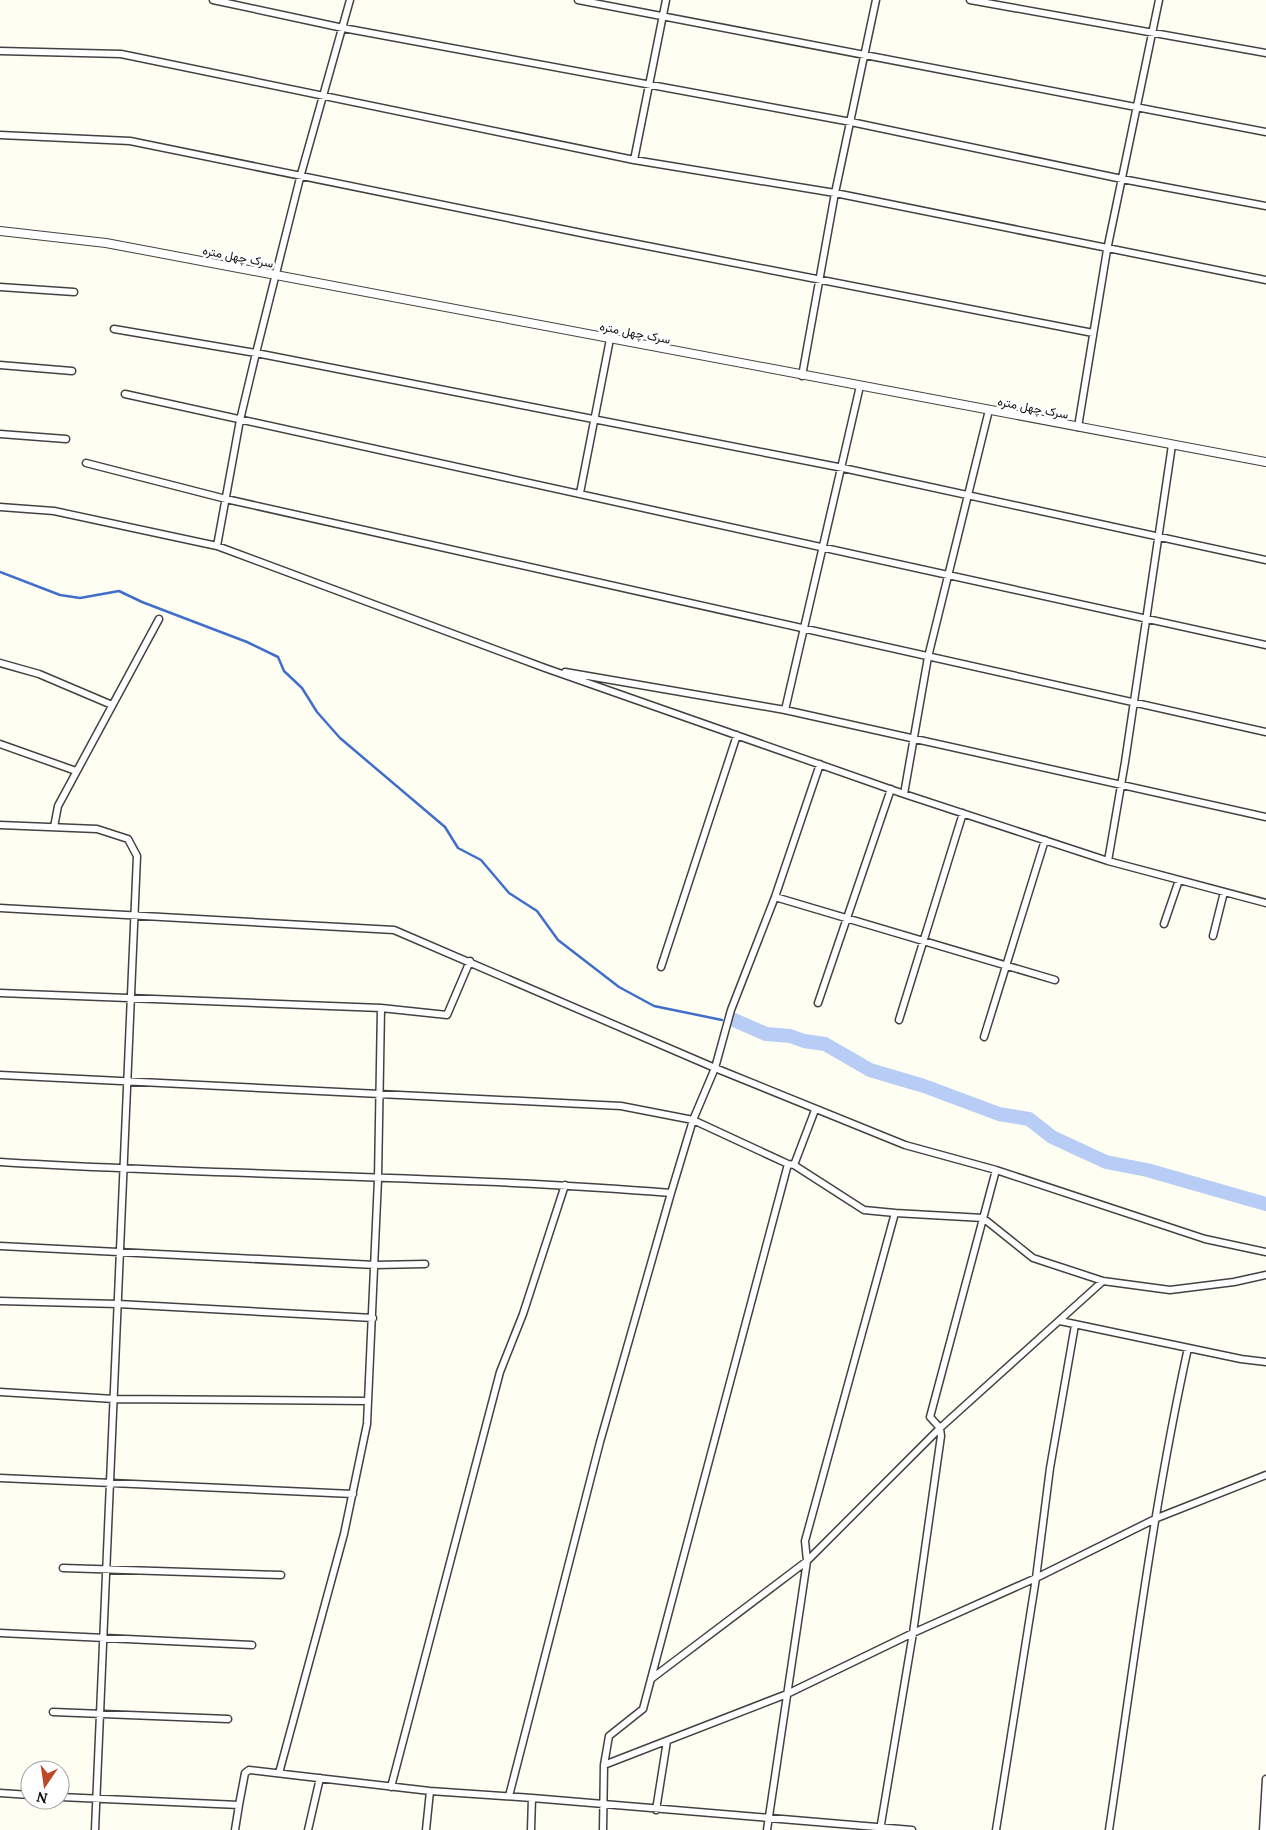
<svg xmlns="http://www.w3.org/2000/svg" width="1266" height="1830" viewBox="0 0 1266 1830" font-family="Lora,Vazirmatn,serif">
	<rect width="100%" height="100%" fill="#fefff2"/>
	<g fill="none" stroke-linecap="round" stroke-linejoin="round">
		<path stroke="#406eca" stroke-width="2.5" d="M 0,572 L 60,595 L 80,598 L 119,591 L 142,602 L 247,642 L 278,657 L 284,671 L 302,688 L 317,712 L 340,738 L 445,827 L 458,848 L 481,860 L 509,893 L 537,911 L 558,940 L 619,987 L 654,1006 L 722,1020"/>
		<path stroke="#b7cdf5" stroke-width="14" d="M 734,1020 L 766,1034 L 790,1036 L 804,1041 L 825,1044 L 870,1070 L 924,1086 L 999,1114 L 1029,1119 L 1052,1137 L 1106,1162 L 1147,1170 L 1266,1204"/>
		<g stroke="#424242" stroke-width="9">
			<path id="minor" d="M 213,0 L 343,28 L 851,122 L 1122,179 L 1266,206
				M 578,0 L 1266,132
				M 970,0 L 1266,53
				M 0,51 L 121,54 L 634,160 L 835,193 L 1266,280
				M 0,135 L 130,141 L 591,235 L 1093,333
				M 634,160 L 666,0
				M 0,287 L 74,292
				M 114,329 L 256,353 L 843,468 L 1266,560
				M 0,365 L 72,371
				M 802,376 L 835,193 L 876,0
				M 125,394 L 1266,645
				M 1078,427 L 1107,250 L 1159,0
				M 0,434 L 66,439
				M 86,463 L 226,499 L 1266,732
				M 580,493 L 610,339
				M 0,507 L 54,511 L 217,546 L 545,668 L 904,794 L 1108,861 L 1266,903
				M 217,546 L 240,420 L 256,353 L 301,174 L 350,0
				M 0,663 L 39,674 L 112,705
				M 565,672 L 785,710 L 1266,817
				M 785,710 L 860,386
				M 0,744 L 76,771
				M 904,794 L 928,657 L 989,410
				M 0,825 L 97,829 L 128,839 L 137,856 L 95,1830
				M 54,827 L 58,806 L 159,619
				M 1108,861 L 1125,762 L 1172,445
				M 775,897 L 1055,980
				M 0,908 L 394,930 L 715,1068 L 905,1145 L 996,1170 L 1205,1239 L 1266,1252
				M 1164,924 L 1179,880
				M 1213,936 L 1224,892
				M 661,967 L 737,735
				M 0,993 L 381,1008 L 447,1015 L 470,961
				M 818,1003 L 891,789
				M 899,1020 L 963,813
				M 984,1037 L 1045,840
				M 0,1075 L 621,1106 L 693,1120 L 788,1164
				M 0,1162 C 223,1176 448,1175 671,1193
				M 895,1213 L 983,1218 L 1033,1258 L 1103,1281
				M 0,1246 L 375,1265 L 425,1264
				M 0,1301 L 118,1304 L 373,1318
				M 1060,1321 L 1241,1359 L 1266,1362
				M 0,1392 L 114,1399 L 367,1401
				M 0,1478 L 353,1494
				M 63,1568 L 281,1575
				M 0,1633 L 252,1645
				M 651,1679 L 807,1561 L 940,1428 L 1103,1281 L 1170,1290 L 1234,1282 L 1266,1275
				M 53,1712 L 228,1719
				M 604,1765 L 787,1694 L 913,1633 L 1036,1578 L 1157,1518 L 1266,1475
				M 279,1773 L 344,1534 L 367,1424 L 378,1179 L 381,1008
				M 391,1787 L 500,1372 L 523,1314 L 565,1185
				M 0,1793 L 30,1795
				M 509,1796 L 600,1442 L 671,1193 L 693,1120 L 715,1068 L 731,1010 L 775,897 L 820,764
				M 60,1797 L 239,1805 L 245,1773 L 249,1770 L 430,1791 L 532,1798 L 912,1830
				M 656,1810 L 667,1741
				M 235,1830 L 239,1805
				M 308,1830 L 320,1778
				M 426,1830 L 430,1791
				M 531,1830 L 532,1798
				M 603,1830 L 604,1765 L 609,1736 L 643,1709 L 788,1164 L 794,1165 L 815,1110
				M 767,1830 L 807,1561 L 805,1541 L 895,1213 L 864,1210 L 794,1165
				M 880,1830 L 913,1633 L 941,1436 L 940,1428 L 930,1417 L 996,1170
				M 996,1830 L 1036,1578 L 1050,1468 L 1075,1325
				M 1109,1830 C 1133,1669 1153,1507 1188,1348
				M 1263,1830 L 1266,1779"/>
		</g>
		<g stroke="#424242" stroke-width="10">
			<path id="tertiary" d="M 0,231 L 106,243 L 1266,462"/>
		</g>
		<use href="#minor" stroke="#fff" stroke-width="6"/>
		<use href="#tertiary" stroke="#fff" stroke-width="8"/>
	</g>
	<g text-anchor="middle" stroke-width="5" stroke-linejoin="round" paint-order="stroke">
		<g font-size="12" fill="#0f0f0f" stroke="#fff">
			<text transform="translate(238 257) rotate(11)" y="4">سرک چهل متره</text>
			<text transform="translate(635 333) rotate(11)" y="4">سرک چهل متره</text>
			<text transform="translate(1033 408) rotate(11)" y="4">سرک چهل متره</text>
		</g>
	</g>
	<g transform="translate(45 1785) rotate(193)"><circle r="24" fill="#ffffff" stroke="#9f9f9f"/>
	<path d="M0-4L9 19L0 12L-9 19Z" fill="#bc4a2a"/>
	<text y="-8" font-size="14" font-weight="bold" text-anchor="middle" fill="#0f0f0f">N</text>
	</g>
</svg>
